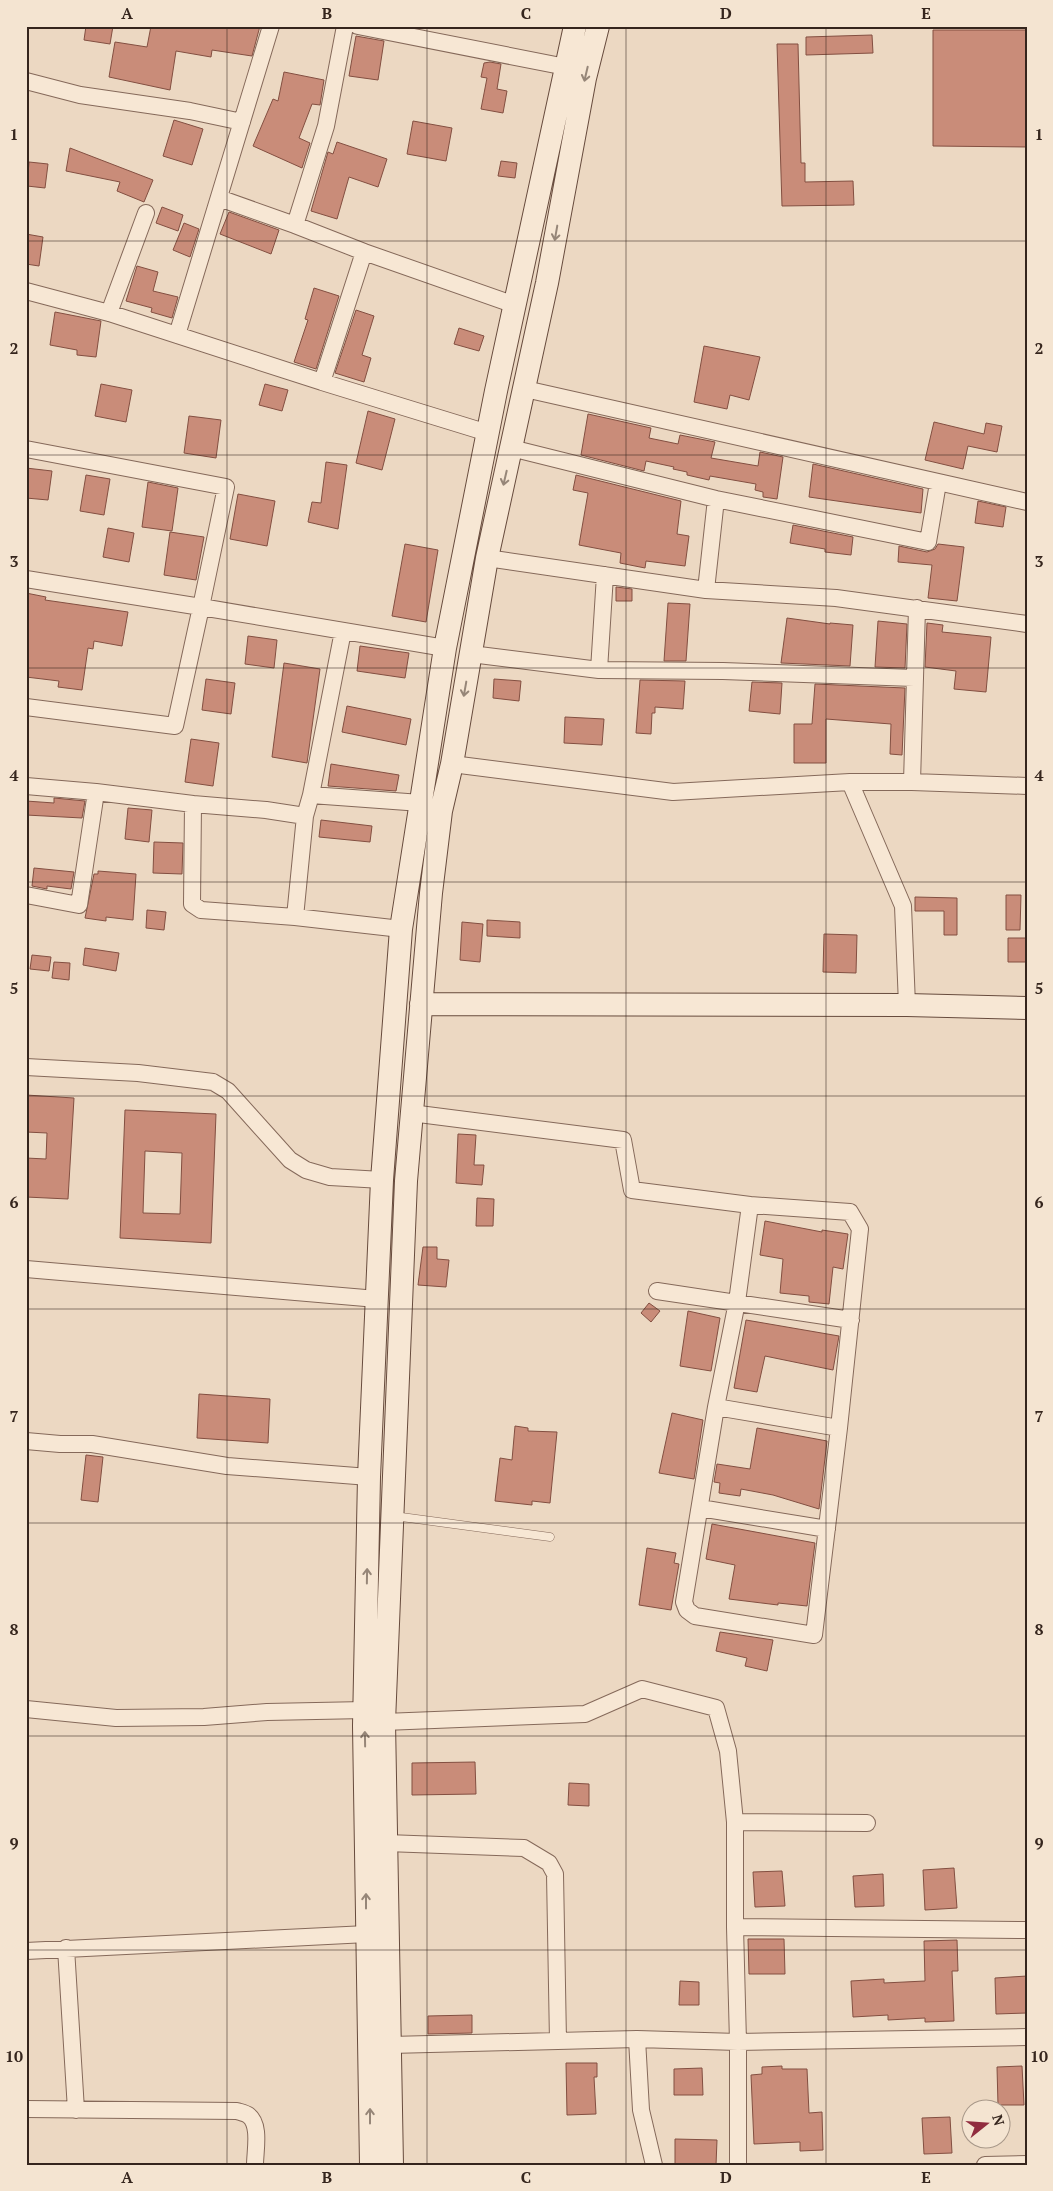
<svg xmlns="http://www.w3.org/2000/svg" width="1053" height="2191" viewBox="0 0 1053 2191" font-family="'PT Serif',serif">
	<rect width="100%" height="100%" fill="#ecd8c2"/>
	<path fill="#c98c79" stroke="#834f41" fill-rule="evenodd" d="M 86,26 L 113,26 L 110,44 L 84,40 Z
		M 151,26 L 260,26 L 252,56 L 212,50 L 211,57 L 176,51 L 170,90 L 109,77 L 115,42 L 147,47 Z
		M 933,30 L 1027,30 L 1027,147 L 933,146 Z
		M 872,35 L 873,53 L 806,55 L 806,37 Z
		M 356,36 L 384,41 L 378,80 L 349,76 Z
		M 777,44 L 798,44 L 801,163 L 805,163 L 805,182 L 853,181 L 854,205 L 782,206 Z
		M 490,62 L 501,64 L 497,89 L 507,91 L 503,113 L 481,109 L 487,78 L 481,77 L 484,63 Z
		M 284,72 L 324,80 L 320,105 L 312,104 L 299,138 L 310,143 L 302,168 L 253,146 L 273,99 L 278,101 Z
		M 174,120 L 203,129 L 192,165 L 163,156 Z
		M 413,121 L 452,128 L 446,161 L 407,154 Z
		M 337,142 L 387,159 L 378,187 L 349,177 L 337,219 L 311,211 L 328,152 L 333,154 Z
		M 70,148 L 153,180 L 144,202 L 117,191 L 120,182 L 66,171 Z
		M 501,161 L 517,163 L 515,178 L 498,176 Z
		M 29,162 L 48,164 L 45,188 L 27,186 Z
		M 162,207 L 183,215 L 178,231 L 156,223 Z
		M 229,212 L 279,230 L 271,254 L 220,234 Z
		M 184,223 L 199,229 L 190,257 L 173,250 Z
		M 26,234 L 43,237 L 39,266 L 26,264 Z
		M 137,266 L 158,272 L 153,291 L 178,297 L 172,318 L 151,312 L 152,308 L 126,301 Z
		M 314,288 L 339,296 L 316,369 L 294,362 L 308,320 L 305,319 Z
		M 356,310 L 374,316 L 362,355 L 371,358 L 364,382 L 335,373 Z
		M 55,312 L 101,321 L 96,357 L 77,355 L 77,350 L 50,345 Z
		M 459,328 L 484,336 L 479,351 L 454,344 Z
		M 704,346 L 760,357 L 749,400 L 730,395 L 727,409 L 694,402 Z
		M 101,384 L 132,390 L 126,422 L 95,416 Z
		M 265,384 L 288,390 L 282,411 L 259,405 Z
		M 368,411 L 395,419 L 382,470 L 356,463 Z
		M 588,414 L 651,428 L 649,438 L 678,444 L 680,435 L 715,442 L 711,458 L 758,466 L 760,452 L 783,457 L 777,499 L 763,497 L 763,492 L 755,490 L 756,484 L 710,476 L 709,480 L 687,475 L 687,472 L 673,469 L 674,467 L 646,461 L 644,471 L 581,455 Z
		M 189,416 L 221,420 L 216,458 L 184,453 Z
		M 934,422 L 984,434 L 986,423 L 1002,426 L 997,452 L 968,446 L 963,469 L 925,460 Z
		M 326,462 L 347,465 L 338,529 L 308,522 L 312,502 L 321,503 Z
		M 813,464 L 923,489 L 921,513 L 809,497 Z
		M 26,468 L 52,471 L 48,500 L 26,498 Z
		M 86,475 L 110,479 L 104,515 L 80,511 Z
		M 576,475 L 681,501 L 677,534 L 689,536 L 685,566 L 646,561 L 645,568 L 620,563 L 621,553 L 579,545 L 588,493 L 573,490 Z
		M 148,482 L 178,488 L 172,531 L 142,527 Z
		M 238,494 L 275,501 L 267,546 L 230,539 Z
		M 978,501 L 1006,507 L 1003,527 L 975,523 Z
		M 793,525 L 853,537 L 851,555 L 825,552 L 825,549 L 790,543 Z
		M 108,528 L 134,533 L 129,562 L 103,557 Z
		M 170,532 L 204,537 L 196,580 L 164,575 Z
		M 405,544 L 438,550 L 426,622 L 392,616 Z
		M 938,544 L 964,547 L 957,601 L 928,598 L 932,565 L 898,562 L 899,546 L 927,552 L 935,549 Z
		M 616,587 L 632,589 L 632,601 L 616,601 Z
		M 26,593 L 46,597 L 45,600 L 128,612 L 122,646 L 94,641 L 93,649 L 88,648 L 82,690 L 58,687 L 59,681 L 26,677 Z
		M 668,603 L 690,604 L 686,661 L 664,661 Z
		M 787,618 L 830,624 L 830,623 L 853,625 L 850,666 L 781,663 Z
		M 878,621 L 907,624 L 905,668 L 875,667 Z
		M 927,623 L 943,625 L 942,632 L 991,637 L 986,692 L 954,689 L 956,671 L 925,667 Z
		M 248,636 L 277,640 L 274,668 L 245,664 Z
		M 360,646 L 409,653 L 405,678 L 357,671 Z
		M 284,663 L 320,669 L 307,763 L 272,757 Z
		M 206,679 L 235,683 L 231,714 L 202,710 Z
		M 494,679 L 521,681 L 519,701 L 493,698 Z
		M 640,680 L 685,681 L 683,709 L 655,707 L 655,713 L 652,713 L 651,734 L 636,733 Z
		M 752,682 L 782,683 L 780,714 L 749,711 Z
		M 815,684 L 905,688 L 902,755 L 890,754 L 891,724 L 826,719 L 826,763 L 794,763 L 794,724 L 812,724 Z
		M 347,706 L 411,719 L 406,745 L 342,732 Z
		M 565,717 L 604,719 L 602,745 L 564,743 Z
		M 191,739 L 219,743 L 213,786 L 185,782 Z
		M 331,764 L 399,775 L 396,791 L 328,786 Z
		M 54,798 L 85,801 L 82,818 L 26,815 L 26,801 L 54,803 Z
		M 128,808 L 152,810 L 149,842 L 125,839 Z
		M 321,820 L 372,826 L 370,842 L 319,837 Z
		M 154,842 L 183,843 L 182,874 L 153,873 Z
		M 34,868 L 74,872 L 71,889 L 47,886 L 47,889 L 32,886 Z
		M 98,871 L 136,874 L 133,920 L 106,917 L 106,921 L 85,918 L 94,874 L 98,874 Z
		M 1006,895 L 1021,895 L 1020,930 L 1006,930 Z
		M 915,897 L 957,898 L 957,935 L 944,935 L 944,911 L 915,911 Z
		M 147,910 L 166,912 L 164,930 L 146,928 Z
		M 487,920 L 520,922 L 520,938 L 487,936 Z
		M 462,922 L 483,924 L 480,962 L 460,960 Z
		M 824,934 L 857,935 L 856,973 L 823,972 Z
		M 1008,938 L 1027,938 L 1027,962 L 1008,962 Z
		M 85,948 L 119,953 L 116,971 L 83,965 Z
		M 32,955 L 51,957 L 49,971 L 30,969 Z
		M 54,962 L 70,963 L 69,980 L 52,978 Z
		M 26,1095 L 74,1098 L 68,1199 L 26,1197 L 26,1158 L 46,1159 L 47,1133 L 26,1132 Z
		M 125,1110 L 216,1114 L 211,1243 L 120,1238 ZM 145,1151 L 182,1153 L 180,1214 L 143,1213 Z
		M 458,1134 L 476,1135 L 474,1165 L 484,1165 L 482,1185 L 456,1183 Z
		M 477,1198 L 494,1199 L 493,1226 L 476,1226 Z
		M 765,1221 L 822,1232 L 822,1230 L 848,1234 L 843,1269 L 833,1267 L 829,1304 L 809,1302 L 809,1296 L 780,1293 L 783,1259 L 760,1255 Z
		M 423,1247 L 437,1247 L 437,1259 L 449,1260 L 446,1287 L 418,1285 Z
		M 649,1303 L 660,1311 L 651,1322 L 641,1313 Z
		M 688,1311 L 720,1318 L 711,1371 L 680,1366 Z
		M 746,1320 L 839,1336 L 833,1370 L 765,1356 L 757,1392 L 734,1388 Z
		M 199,1394 L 270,1399 L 268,1443 L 197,1438 Z
		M 672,1413 L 703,1420 L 694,1479 L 659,1473 Z
		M 515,1426 L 528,1428 L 528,1431 L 557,1432 L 550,1503 L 532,1501 L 532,1505 L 495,1501 L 500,1458 L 512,1460 Z
		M 757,1428 L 827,1441 L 819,1509 L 773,1495 L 741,1489 L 740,1496 L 719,1493 L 720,1483 L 714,1482 L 717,1464 L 750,1469 Z
		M 86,1455 L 103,1457 L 98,1502 L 81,1500 Z
		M 712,1524 L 815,1543 L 807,1606 L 778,1603 L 778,1605 L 729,1599 L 735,1565 L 706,1559 Z
		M 647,1548 L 676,1553 L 674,1563 L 679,1564 L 671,1610 L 639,1605 Z
		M 720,1632 L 773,1640 L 767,1671 L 745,1666 L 747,1658 L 716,1651 Z
		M 475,1762 L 476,1794 L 412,1795 L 412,1763 Z
		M 569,1783 L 589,1784 L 589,1806 L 568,1805 Z
		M 954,1868 L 957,1908 L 925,1910 L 923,1870 Z
		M 782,1871 L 785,1906 L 755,1907 L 753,1872 Z
		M 883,1874 L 884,1906 L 855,1907 L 853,1876 Z
		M 748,1939 L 784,1939 L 785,1974 L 749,1974 Z
		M 957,1940 L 958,1971 L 952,1971 L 954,2021 L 925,2022 L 925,2018 L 888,2020 L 888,2015 L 853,2017 L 851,1981 L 884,1979 L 884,1983 L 925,1981 L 924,1941 Z
		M 1027,1976 L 1027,2013 L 996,2014 L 995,1978 Z
		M 680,1981 L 699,1982 L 699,2005 L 679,2005 Z
		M 472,2015 L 472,2033 L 428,2034 L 428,2016 Z
		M 566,2063 L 597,2063 L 597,2077 L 594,2077 L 596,2114 L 567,2115 Z
		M 782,2066 L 782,2069 L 807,2069 L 809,2113 L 822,2112 L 823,2150 L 800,2151 L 800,2142 L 754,2144 L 751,2075 L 762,2074 L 762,2067 Z
		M 1022,2066 L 1024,2105 L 998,2105 L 997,2067 Z
		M 702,2068 L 703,2095 L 674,2095 L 674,2069 Z
		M 950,2117 L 952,2153 L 924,2154 L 922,2118 Z
		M 675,2139 L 717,2140 L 716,2165 L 675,2165 Z"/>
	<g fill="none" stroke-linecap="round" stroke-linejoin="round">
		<g stroke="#85695a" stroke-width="9">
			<path id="lane" d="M 394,1516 L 550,1537"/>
		</g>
		<g stroke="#85695a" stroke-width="18">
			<path id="street" d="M 345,26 L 326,126 L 295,225 L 364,252
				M 358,26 L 566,67
				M 26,81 L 80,95 L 190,111 L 242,122
				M 219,198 L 295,225
				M 26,291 L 109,313 L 322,382 L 364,252 L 515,305
				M 109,313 L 146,213
				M 177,335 L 271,26
				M 322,382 L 488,433
				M 525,389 L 1027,502
				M 511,448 L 716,499 L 928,542 L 938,483
				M 26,449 L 226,487 L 201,607 L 26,579
				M 487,558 L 706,590 L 836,598 L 1027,624
				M 706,590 L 716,499
				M 471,654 L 599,670 L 605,575
				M 599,670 L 723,671 L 914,678
				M 26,707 L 175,726 L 201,607 L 445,648
				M 452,764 L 673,792 L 850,782 L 912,782 L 917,608
				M 850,782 L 903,906 L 907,1005
				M 912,782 L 1027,786
				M 26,786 L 96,792
				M 311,795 L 421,803
				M 305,816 L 266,810 L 193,804 L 192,904 L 201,910 L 295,917 L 401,929
				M 26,895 L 79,905 L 96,792 L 193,804
				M 295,917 L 305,816 L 311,795 L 343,631
				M 26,1067 L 138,1073 L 213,1082 L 228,1091 L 290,1160 L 306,1170 L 330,1177 L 382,1180
				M 411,1113 L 623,1140 L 632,1190 L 750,1205 L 737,1302 L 716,1407 L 684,1602 L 687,1610 L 695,1616 L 814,1635 L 839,1428 L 860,1229 L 850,1212 L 750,1205
				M 26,1269 L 377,1299
				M 657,1291 L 851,1320
				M 716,1407 L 839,1428
				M 26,1441 L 60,1444 L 92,1444 L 227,1466 L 369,1477
				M 700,1508 L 827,1529
				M 26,1709 L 116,1718 L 204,1717 L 267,1712 L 365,1710
				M 384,1722 L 585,1714 L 642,1689 L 716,1708 L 728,1751 L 735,1822
				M 386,1843 L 524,1848 L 549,1863 L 555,1874 L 558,2041
				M 735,1927 L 735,1822 L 867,1823
				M 66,1948 L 76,2110
				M 26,1951 L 367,1934
				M 637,2039 L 738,2042 L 1027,2037
				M 390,2045 L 637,2039 L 641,2110 L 654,2165
				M 26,2109 L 237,2111 C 240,2112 245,2113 248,2115 C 261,2124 255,2151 255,2165
				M 738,2165 L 738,2042 L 735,1927 L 1027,1930
				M 985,2165 L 1027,2164"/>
		</g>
		<g stroke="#674b3d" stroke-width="24">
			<path id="secondary" d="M 421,1004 L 907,1005 L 1027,1008
				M 371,2165 L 364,1726 L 369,1477 L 382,1180 L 401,929 L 445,648 L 496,391 L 575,26
				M 392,2165 L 384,1722 L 406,1181 L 431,893 L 441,811 L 452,764 L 487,558 L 547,283 L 585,78 L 598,26"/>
		</g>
		<use href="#lane" stroke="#f7e7d4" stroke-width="8"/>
		<use href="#street" stroke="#f7e7d4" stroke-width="16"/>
		<use href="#secondary" stroke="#f7e7d4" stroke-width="22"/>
	</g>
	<defs><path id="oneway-shaft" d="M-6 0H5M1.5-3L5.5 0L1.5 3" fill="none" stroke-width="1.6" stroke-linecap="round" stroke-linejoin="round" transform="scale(1.25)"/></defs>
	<g stroke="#968678">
		<use href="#oneway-shaft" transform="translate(586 74) rotate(103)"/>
		<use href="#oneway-shaft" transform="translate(556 233) rotate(100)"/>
		<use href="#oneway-shaft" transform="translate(505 478) rotate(103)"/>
		<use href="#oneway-shaft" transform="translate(465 689) rotate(100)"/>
		<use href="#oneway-shaft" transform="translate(367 1576) rotate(-89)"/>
		<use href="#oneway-shaft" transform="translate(365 1739) rotate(-91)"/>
		<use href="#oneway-shaft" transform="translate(366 1901) rotate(-90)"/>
		<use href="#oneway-shaft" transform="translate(370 2116) rotate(-90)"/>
	</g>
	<path fill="none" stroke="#35251d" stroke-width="1" stroke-opacity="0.55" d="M 227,26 L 227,2165M 427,26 L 427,2165M 626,26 L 626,2165M 826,26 L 826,2165M 26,241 L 1027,241M 26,455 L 1027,455M 26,668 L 1027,668M 26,882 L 1027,882M 26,1096 L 1027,1096M 26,1309 L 1027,1309M 26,1523 L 1027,1523M 26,1736 L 1027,1736M 26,1950 L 1027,1950"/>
	<rect width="1053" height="2191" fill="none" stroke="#f4e4d1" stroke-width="55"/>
	<g transform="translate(986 2124) rotate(73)"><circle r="24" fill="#f4e4d1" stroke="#a89889"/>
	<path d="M0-4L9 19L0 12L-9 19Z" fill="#912c3f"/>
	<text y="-8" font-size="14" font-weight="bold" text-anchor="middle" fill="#35251d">N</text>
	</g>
	<rect x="28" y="28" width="998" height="2136" fill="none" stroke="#35251d" stroke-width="2"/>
	<g font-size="16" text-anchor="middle" font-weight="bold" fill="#35251d">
		<text x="127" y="19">A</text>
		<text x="327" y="19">B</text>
		<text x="526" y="19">C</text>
		<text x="726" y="19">D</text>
		<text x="926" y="19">E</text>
		<text x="14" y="140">1</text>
		<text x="1039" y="140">1</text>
		<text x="14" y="354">2</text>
		<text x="1039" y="354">2</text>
		<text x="14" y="567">3</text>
		<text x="1039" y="567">3</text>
		<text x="14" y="781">4</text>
		<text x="1039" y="781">4</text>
		<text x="14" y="994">5</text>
		<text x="1039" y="994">5</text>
		<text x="14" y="1208">6</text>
		<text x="1039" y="1208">6</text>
		<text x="14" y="1422">7</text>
		<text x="1039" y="1422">7</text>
		<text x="14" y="1635">8</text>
		<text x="1039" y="1635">8</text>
		<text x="14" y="1849">9</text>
		<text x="1039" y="1849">9</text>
		<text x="14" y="2062">10</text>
		<text x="1039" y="2062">10</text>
		<text x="127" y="2183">A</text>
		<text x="327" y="2183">B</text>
		<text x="526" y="2183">C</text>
		<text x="726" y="2183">D</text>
		<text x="926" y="2183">E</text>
	</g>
</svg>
